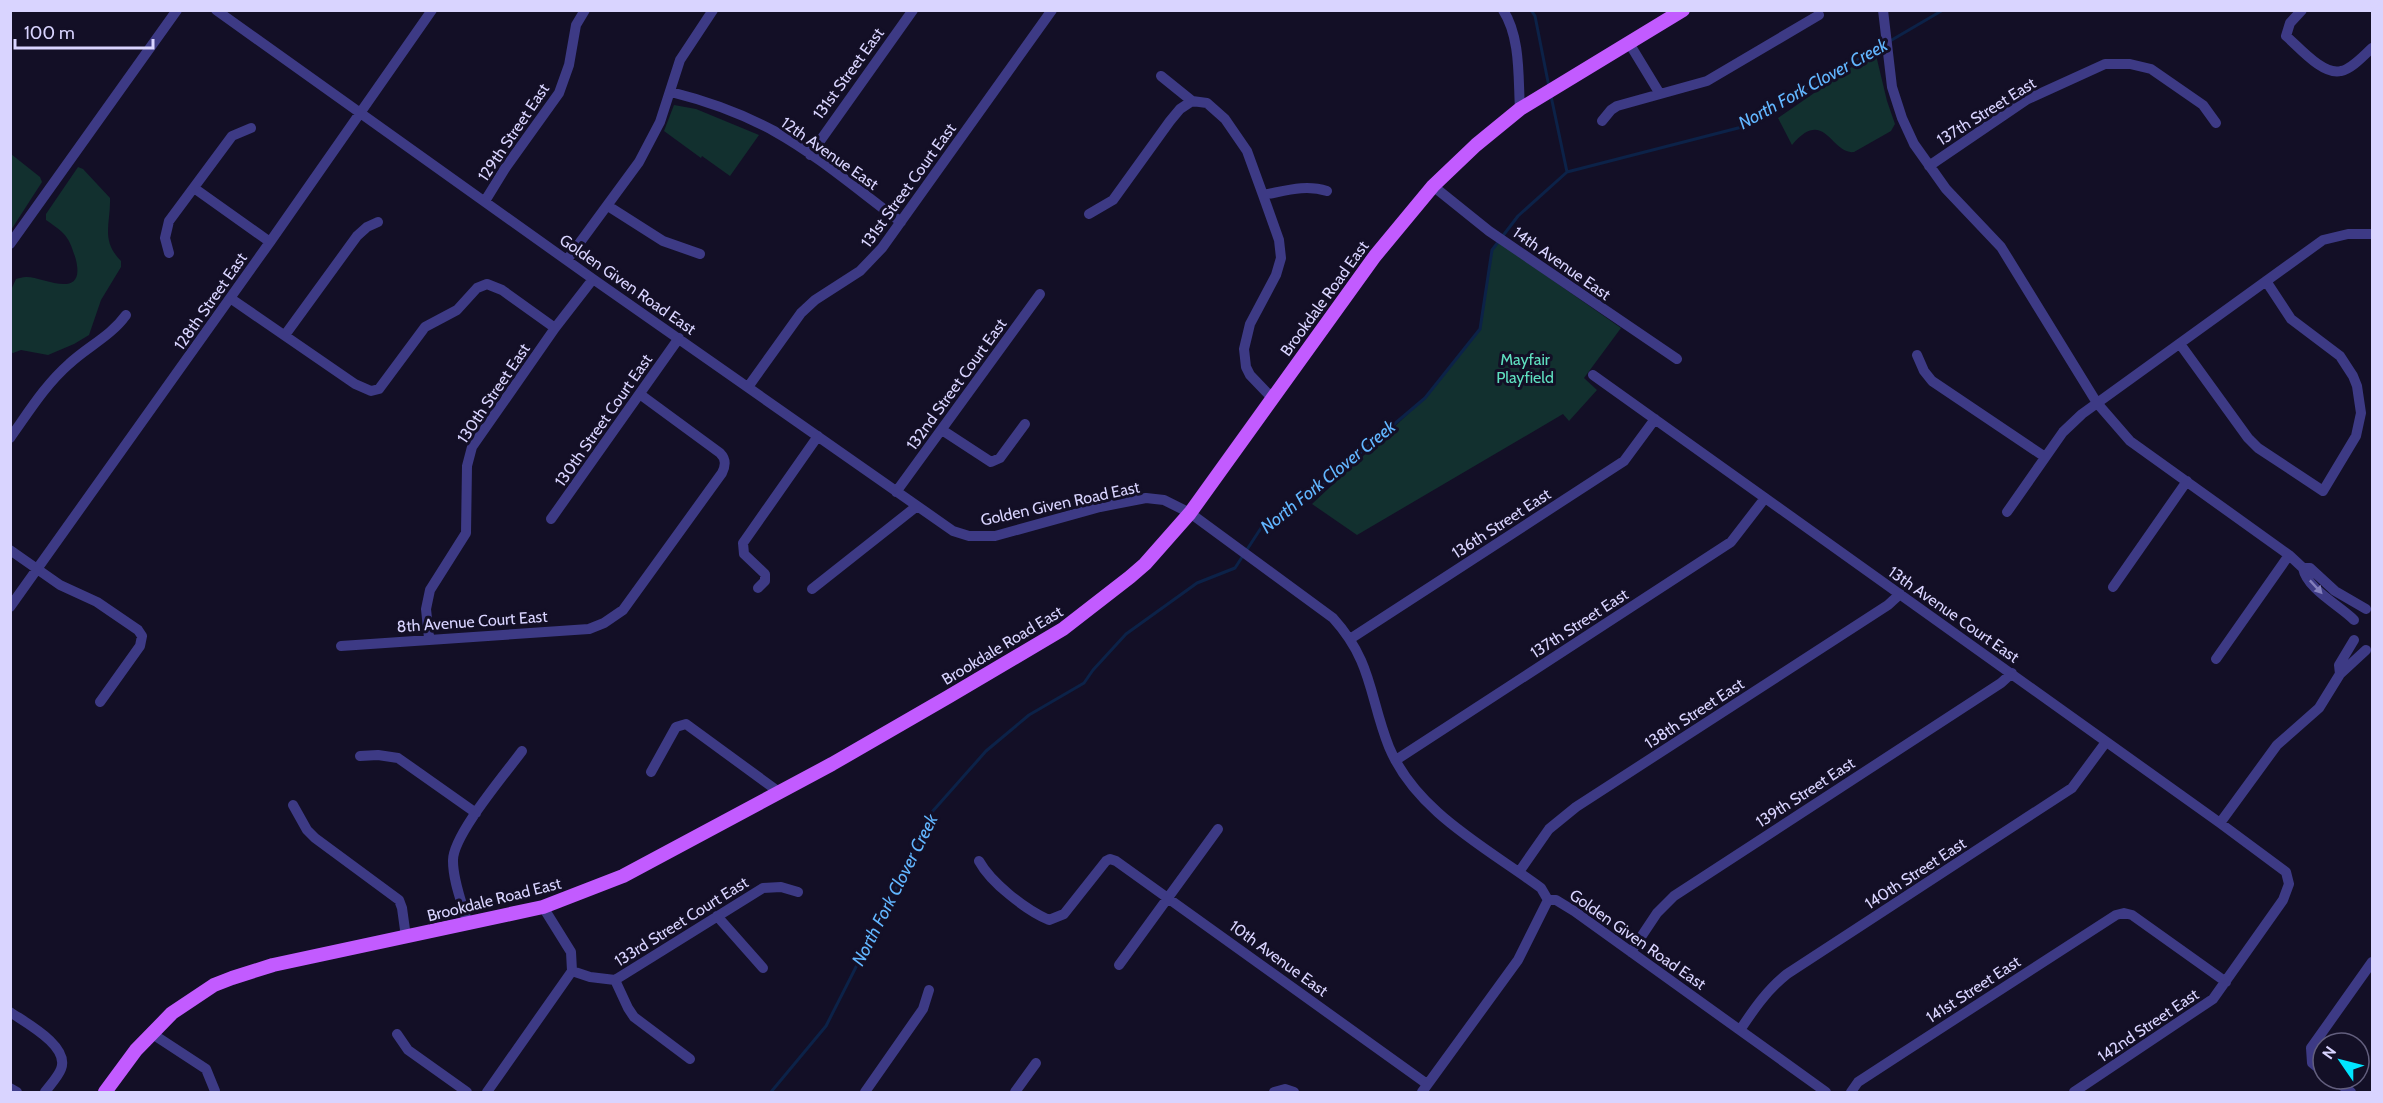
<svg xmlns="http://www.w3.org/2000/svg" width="2383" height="1103" viewBox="0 0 2383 1103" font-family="Cabin,sans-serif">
	<rect width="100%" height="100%" fill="#130f26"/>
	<path fill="#12302f" d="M 1875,51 L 1887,101 L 1895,124 L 1891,131 L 1854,152 C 1831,155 1825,106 1792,145 L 1778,118 Z
		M 674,105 L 696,109 L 759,135 L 730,176 L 702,156 L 701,158 L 664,131 Z
		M 11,154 L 40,177 L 42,182 L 11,230 Z
		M 78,167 L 83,169 L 110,198 C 111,223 100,240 121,261 L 121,267 L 101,300 L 89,335 L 74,344 L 48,355 L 21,350 L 13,353 L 10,352 L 11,290 L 16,279 C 20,278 22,277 26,277 C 41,276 86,302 76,260 C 69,236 66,234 46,220 L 46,214 Z
		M 1498,242 L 1621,328 L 1584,378 L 1597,390 L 1569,421 L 1563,414 L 1357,535 L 1312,504 L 1425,398 L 1480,329 L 1492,250 Z"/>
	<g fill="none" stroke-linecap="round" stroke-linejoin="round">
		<path stroke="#0c2248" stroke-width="3" d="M 1531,10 L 1535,16 L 1549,87
			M 1890,41 L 1943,10
			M 1551,96 L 1567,172
			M 771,1092 L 826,1026 L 916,849 L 932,812 L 986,751 L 1029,715 L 1084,683 L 1093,670 L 1126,634 L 1197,583 L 1235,568 L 1261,528 L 1314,492 L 1425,398 L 1480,329 L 1492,250 L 1518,216 L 1567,172 L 1742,127 L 1884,44"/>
		<path stroke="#3d3a85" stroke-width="10" d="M 216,10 L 593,279 L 953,531 L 969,536 L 995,536 L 1100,507 L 1146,498 L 1164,500 L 1190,513 L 1333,618 C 1373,662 1369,697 1389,747 C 1416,812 1487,848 1541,888 L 1548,900
			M 1503,10 C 1521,38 1518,78 1520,109
			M 1883,10 L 1892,87 L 1902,118 L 1914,144 L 1946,189 L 2001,247 L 2097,403 L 2130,441 L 2289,555 L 2303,568
			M 2302,10 L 2290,23 L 2286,36 C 2298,46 2323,76 2341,71 C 2352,69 2364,55 2372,48
			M 1629,43 L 1660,94
			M 1161,76 L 1192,101 L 1207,103 L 1225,119 L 1247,151 L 1263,195 L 1279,240 L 1281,258 L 1276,275 L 1250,324 L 1244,349 L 1246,367 L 1250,375 L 1272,398
			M 671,92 C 707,101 741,113 774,131 C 819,156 859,191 901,222
			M 1602,121 L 1611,110 L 1617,106 L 1707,81 L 1819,15
			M 810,155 L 913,10
			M 1929,166 L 2026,100 L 2105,64 L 2130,64 L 2151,69 L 2203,105 L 2216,123
			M 1433,186 L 1489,231 L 1677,359
			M 194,188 L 270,242
			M 1263,195 C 1285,191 1305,184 1327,191
			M 485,201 L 506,167 L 559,93 L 569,65 L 576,25 L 585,10
			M 608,206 L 663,241 L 700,254
			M 1089,214 L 1113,200 L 1170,121 L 1180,109 L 1192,101
			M 10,244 L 177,10
			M 169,253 L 165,238 L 169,221 L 232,136 L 251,128
			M 567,260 L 639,162 L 660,122 L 680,60 L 713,10
			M 230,298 L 355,384 L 371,391 L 379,389 L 425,327 L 457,310 L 477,288 L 487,284 L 502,290 L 555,328
			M 285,335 L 357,236 L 367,227 L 378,222
			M 2180,344 L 2248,438 L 2258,448 L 2323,491 L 2356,436 L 2361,413 L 2357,386 L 2353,376 L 2340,356 L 2291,319 L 2266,281
			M 1917,355 L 1924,371 L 1932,381 L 2045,457
			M 1593,375 L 2220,823 L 2286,872 L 2289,884 L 2283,900 L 2213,999 L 2074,1092
			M 748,387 L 801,313 L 815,300 L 860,271 L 882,248 L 1052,10
			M 942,430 L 991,462 L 1000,458 L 1025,424
			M 10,438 C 28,413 45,385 69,364 C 87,347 111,336 126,315
			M 896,492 L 1040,294
			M 2007,512 L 2063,432 L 2082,414 L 2323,240 L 2348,234 L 2372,234
			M 551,519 L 679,338
			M 10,550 L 60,585 L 97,602 L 138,630 L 142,636 L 140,646 L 100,702
			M 2113,587 L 2187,481
			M 758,588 L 765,581 L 765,574 L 744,554 L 743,543 L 818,436
			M 812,589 L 917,506
			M 10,607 L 270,242 L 432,10
			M 2354,620 C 2339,605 2307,589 2303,568 L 2310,568 L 2335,591 L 2366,609
			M 429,638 L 426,609 L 430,590 L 466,533 L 467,466 L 472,447 L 555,328 L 593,279
			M 1350,639 L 1624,461 L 1655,419
			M 2354,640 L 2339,665 L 2340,674 L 2366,650
			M 341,646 L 589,629 L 604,623 L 623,610 L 722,473 C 726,465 726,459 720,453 L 641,395
			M 2216,659 L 2289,555
			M 360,756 L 378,755 L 398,758 L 476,813
			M 1396,760 L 1731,542 L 1765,498
			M 651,772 L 676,727 L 686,724 L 779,792
			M 293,805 L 307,830 L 315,838 L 399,900 L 402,908 L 406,937
			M 2220,823 L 2277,745 L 2319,708 L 2340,674
			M 979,861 C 991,883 1026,910 1049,920 L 1064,914 L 1106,861 L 1110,859 L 1116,861 L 1427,1084
			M 1519,872 L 1549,829 L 1576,807 L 1888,605 L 1900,594
			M 1548,900 L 1556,900 L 1574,911 L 1826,1092
			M 717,916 L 763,968
			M 468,925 C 463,905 453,882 453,861 C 452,836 506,773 522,751
			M 1631,952 L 1657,913 L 1674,896 L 2001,683 L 2012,673
			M 1119,965 L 1218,829
			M 572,971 L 590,977 L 615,980
			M 615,980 L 763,888 L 781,887 L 798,892
			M 615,980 L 628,1008 L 634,1017 L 690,1059
			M 10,1012 C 26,1023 70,1046 61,1069 C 58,1077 50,1085 45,1092
			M 1740,1030 C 1754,1009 1767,990 1787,974 L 2072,788 L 2106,742
			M 151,1033 L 206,1069 L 215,1091
			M 397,1034 L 408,1050 L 467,1092
			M 2323,1072 L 2312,1063 L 2311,1048 L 2372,962
			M 2333,1079 L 2351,1092
			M 10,1088 L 17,1092
			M 487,1092 L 572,971 L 571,952 L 543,907
			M 865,1092 L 923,1009 L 929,990
			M 1015,1092 L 1036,1063
			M 1274,1092 L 1285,1089 L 1294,1092
			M 1422,1092 L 1518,960 L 1548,900
			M 1851,1092 L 1858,1082 L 1901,1054 L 2116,915 L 2124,913 L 2132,915 L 2226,982"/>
		<path stroke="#c25bff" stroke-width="14" d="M 105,1092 L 136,1050 L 172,1013 L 214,985 L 232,978 L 273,965 L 543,907 L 623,876 L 832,764 L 948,697 L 1063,629 L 1130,577 L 1145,564 L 1190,513 L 1375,256 L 1433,186 L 1476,145 L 1520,109 L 1683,10"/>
	</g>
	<defs><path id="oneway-solid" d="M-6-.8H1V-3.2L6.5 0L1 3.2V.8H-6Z" transform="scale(1.5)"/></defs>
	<use fill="#837fbc" href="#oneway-solid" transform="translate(2316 587) rotate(47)"/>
	<g text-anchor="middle" stroke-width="6" stroke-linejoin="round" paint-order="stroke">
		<g font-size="16" fill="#d9d4ff" stroke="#130f26">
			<text transform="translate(848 73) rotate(-54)" y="6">131st Street East</text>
			<text transform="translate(1986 111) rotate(-32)" y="6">137th Street East</text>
			<text transform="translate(513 132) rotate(-56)" y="6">129th Street East</text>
			<text transform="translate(830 153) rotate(35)" y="6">12th Avenue East</text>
			<text transform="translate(908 185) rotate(-54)" y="6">131st Street Court East</text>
			<text transform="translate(1562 263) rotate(35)" y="6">14th Avenue East</text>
			<text transform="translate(628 284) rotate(35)" y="6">Golden Given Road East</text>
			<text transform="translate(1324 298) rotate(-54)" y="6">Brookdale Road East</text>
			<text transform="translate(210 301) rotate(-55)" y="6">128th Street East</text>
			<text transform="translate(956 384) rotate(-54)" y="6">132nd Street Court East</text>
			<text transform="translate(493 393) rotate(-56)" y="6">130th Street East</text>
			<text transform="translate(603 420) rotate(-55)" y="6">130th Street Court East</text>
			<text transform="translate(1060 503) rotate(-12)" y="6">Golden Given Road East</text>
			<text transform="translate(1501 523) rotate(-33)" y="6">136th Street East</text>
			<text transform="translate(1954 614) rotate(35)" y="6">13th Avenue Court East</text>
			<text transform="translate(472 621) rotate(-4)" y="6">8th Avenue Court East</text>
			<text transform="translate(1579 623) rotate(-33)" y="6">137th Street East</text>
			<text transform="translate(1002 645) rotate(-31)" y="6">Brookdale Road East</text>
			<text transform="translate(1694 713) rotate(-33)" y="6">138th Street East</text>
			<text transform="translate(1805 792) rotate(-33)" y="6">139th Street East</text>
			<text transform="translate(1915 873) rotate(-33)" y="6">140th Street East</text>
			<text transform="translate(494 899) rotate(-14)" y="6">Brookdale Road East</text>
			<text transform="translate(681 921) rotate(-32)" y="6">133rd Street Court East</text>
			<text transform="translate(1638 939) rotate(35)" y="6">Golden Given Road East</text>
			<text transform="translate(1279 958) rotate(36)" y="6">10th Avenue East</text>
			<text transform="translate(1973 989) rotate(-33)" y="6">141st Street East</text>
			<text transform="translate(2148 1025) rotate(-34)" y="6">142nd Street East</text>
		</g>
		<g font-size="16" fill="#5fe0c0" stroke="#130f26">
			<text x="1525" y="365">Mayfair<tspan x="1525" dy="18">Playfield</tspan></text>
		</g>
		<g font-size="18" font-style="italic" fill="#62b6ff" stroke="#130f26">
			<text transform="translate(1813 84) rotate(-29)" y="6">North Fork Clover Creek</text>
			<text transform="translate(1328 477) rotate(-39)" y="6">North Fork Clover Creek</text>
			<text transform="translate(895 890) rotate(-63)" y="6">North Fork Clover Creek</text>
		</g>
	</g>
	<rect width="2383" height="1103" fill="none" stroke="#d9d4ff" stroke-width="24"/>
	<g transform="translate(2341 1061) rotate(305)"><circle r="28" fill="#130f26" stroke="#625e7d" stroke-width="1.5"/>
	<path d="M0-4.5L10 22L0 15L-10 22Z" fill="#00e5ff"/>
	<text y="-9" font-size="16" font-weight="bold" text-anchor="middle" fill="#d9d4ff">N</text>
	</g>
	<path d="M15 39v9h138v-9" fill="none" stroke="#d9d4ff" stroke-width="3"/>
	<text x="24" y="39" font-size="18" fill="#d9d4ff" stroke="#130f26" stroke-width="4.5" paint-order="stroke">100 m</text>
</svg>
